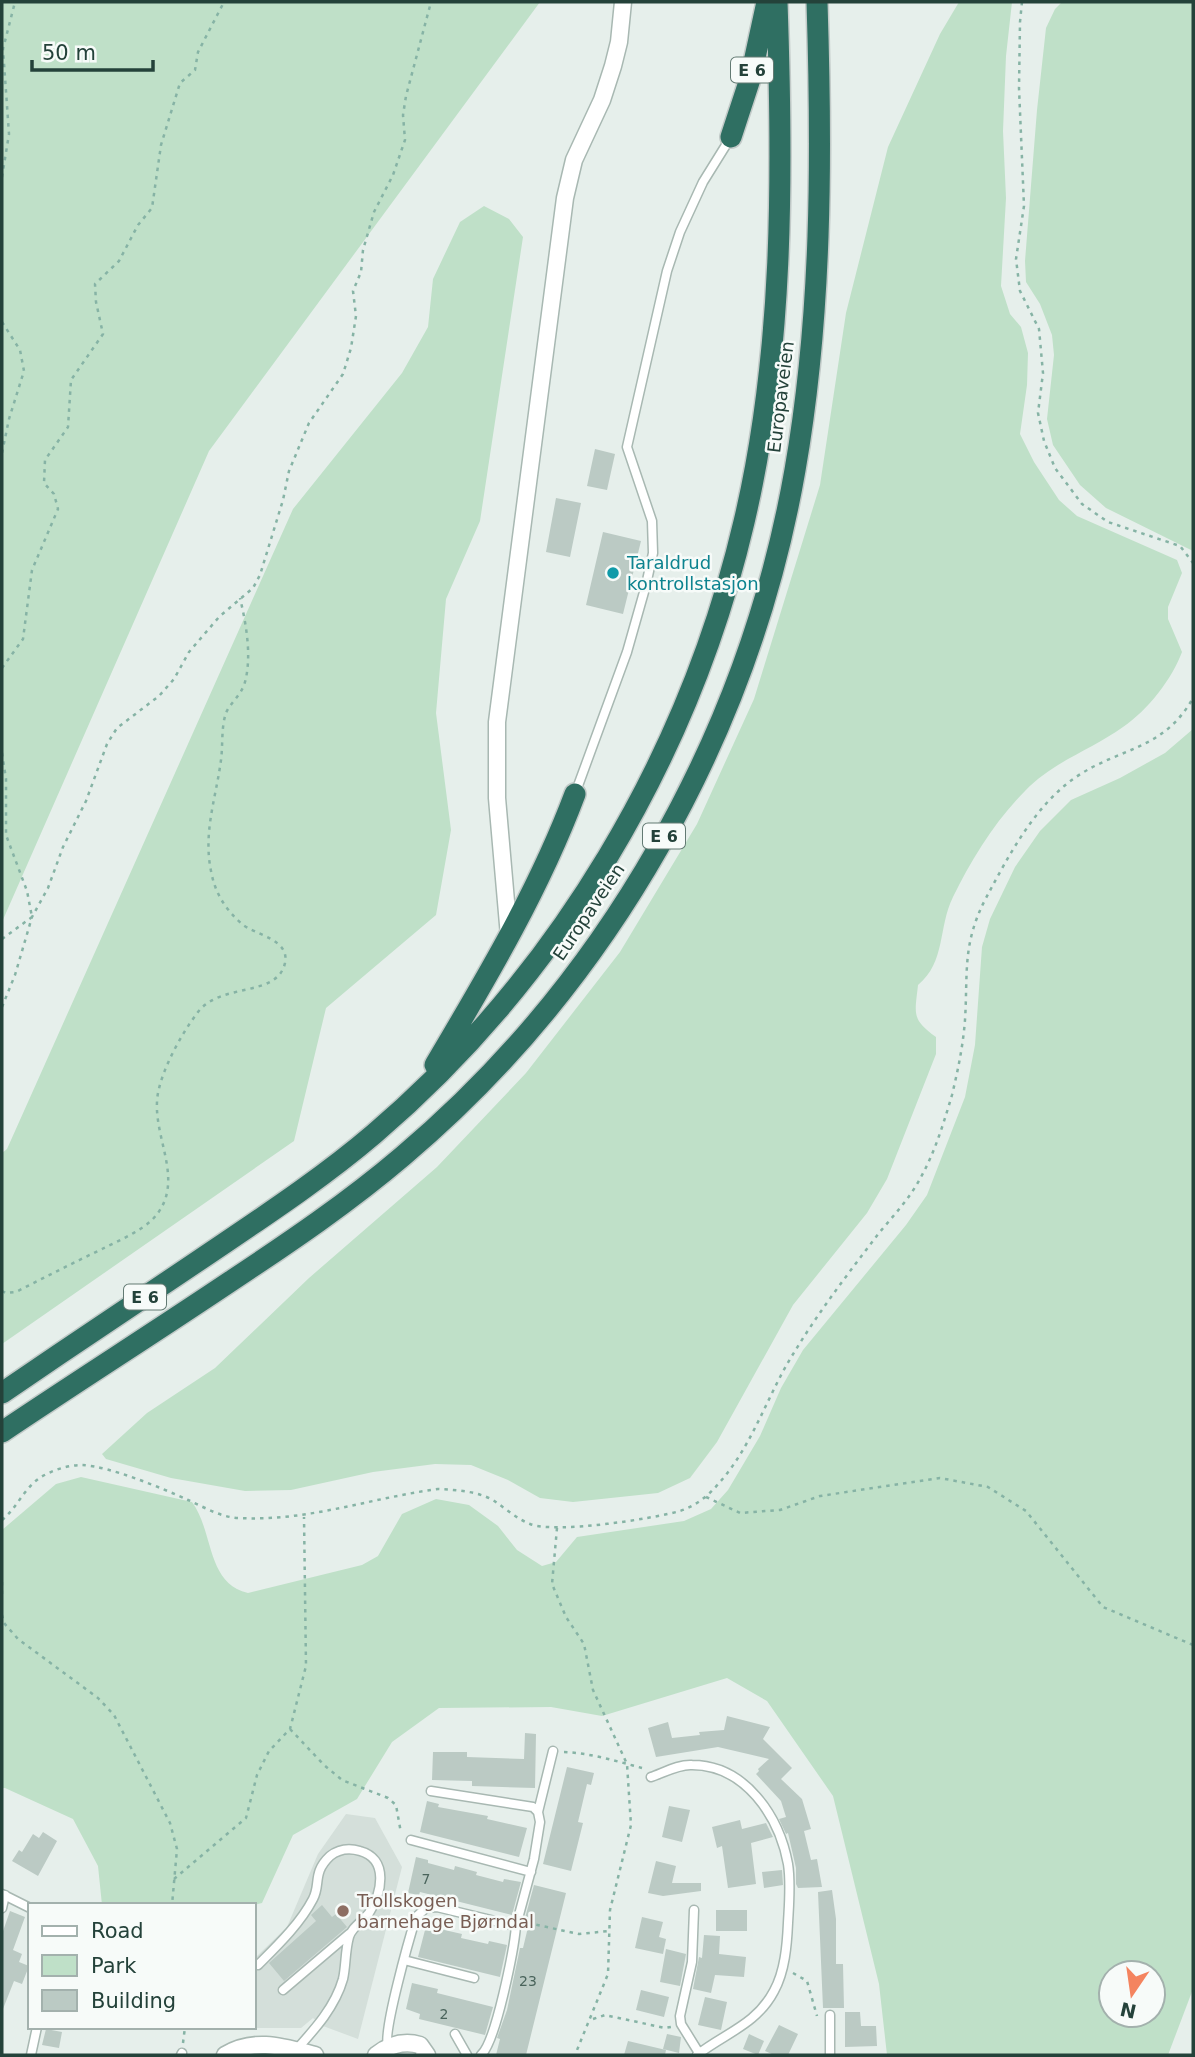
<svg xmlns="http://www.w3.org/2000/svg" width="1195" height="2057" viewBox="0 0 1195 2057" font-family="'DejaVu Sans',sans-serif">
	<rect width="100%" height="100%" fill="#e6efeb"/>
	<path fill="#d4dfda" d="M 346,1814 L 375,1818 L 402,1867 L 358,2039 L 323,2026 L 313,2018 L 301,2028 L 257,2028 L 254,2024 L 254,1959 L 287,1927 L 318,1854 Z"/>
	<path fill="#bfe0c8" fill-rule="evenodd" d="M 2,2 L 540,2 L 209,451 L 2,922 Z
		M 959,2 L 1012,2 L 1006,56 L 1003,131 L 1006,198 L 1001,286 L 1010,314 L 1021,327 L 1028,353 L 1027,385 L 1020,434 L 1034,462 L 1059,500 L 1077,516 L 1177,560 L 1182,573 L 1168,607 L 1168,619 L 1182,652 C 1172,679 1148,710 1123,727 C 1091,750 1054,761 1025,791 C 995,821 971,860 953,897 C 938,927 946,962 918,985 C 915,1014 911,1019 936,1037 L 936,1054 L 887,1179 L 867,1213 L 793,1305 L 717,1442 L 690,1478 L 658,1493 L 573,1502 L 540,1498 L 508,1480 L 471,1465 L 435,1464 L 373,1472 L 291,1490 L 245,1491 L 171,1478 L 106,1459 L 102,1454 L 147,1413 L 215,1368 L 309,1278 L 437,1167 L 526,1073 L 620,952 L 697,824 L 754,699 L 820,485 L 846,313 L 888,147 L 940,34 Z
		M 1062,2 L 1193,2 L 1193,551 L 1106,508 L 1080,485 L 1053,445 L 1047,419 L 1054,355 L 1052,335 L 1040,304 L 1026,282 L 1025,261 L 1037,110 L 1046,28 L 1055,9 Z
		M 484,206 L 509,219 L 523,237 L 480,521 L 446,599 L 436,713 L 451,830 L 436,915 L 326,1008 L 294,1141 L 2,1344 L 2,1153 L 7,1149 L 293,509 L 402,373 L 428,327 L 433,279 L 460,222 Z
		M 1193,729 L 1193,1989 L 1168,2055 L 887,2055 L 879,1984 L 833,1796 L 767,1701 L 727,1678 L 602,1716 L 551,1707 L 439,1708 L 392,1742 L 357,1799 L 293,1835 L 262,1903 L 254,1905 L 102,1905 L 98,1866 L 73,1819 L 5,1788 L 2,1788 L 2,1530 L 56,1484 L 81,1477 L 192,1502 C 214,1532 206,1583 248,1593 L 362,1565 L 378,1556 L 402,1514 L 436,1499 L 469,1505 L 498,1526 L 517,1550 L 542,1566 L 556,1562 L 577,1537 L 684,1521 L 711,1509 L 728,1490 L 760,1436 L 781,1388 L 803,1350 L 906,1225 L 927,1195 L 965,1097 L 975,1045 L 982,947 L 990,919 L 1015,867 L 1040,831 L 1071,800 L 1120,778 L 1165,753 ZM 1153,1973 L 1153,2015 L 1111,2015 L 1111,1973 Z"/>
	<path fill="#bbcac4" d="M 595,449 L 615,454 L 607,490 L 587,486 Z
		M 556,498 L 581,503 L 570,557 L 546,552 Z
		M 603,532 L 641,541 L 623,614 L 586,605 Z
		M 727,1716 L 770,1727 L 763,1739 L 792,1768 L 781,1779 L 802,1799 L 811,1829 L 804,1831 L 811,1860 L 817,1859 L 822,1887 L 798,1888 L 796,1884 L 796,1868 L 788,1833 L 786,1834 L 779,1819 L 786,1817 L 781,1801 L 756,1774 L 759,1771 L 758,1769 L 769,1759 L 718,1747 L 656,1757 L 648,1728 L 668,1722 L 672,1738 L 700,1735 L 699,1732 L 724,1730 Z
		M 525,1733 L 536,1734 L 535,1788 L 472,1786 L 472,1781 L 432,1780 L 433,1752 L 467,1752 L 467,1757 L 524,1759 Z
		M 567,1767 L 594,1773 L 591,1785 L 587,1784 L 578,1822 L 583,1823 L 571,1871 L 543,1864 Z
		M 427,1801 L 439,1804 L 438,1807 L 488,1816 L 487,1819 L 527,1828 L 519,1857 L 420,1832 Z
		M 669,1806 L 690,1810 L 682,1842 L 662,1837 Z
		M 740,1820 L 742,1829 L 766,1823 L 773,1837 L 751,1843 L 756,1884 L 728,1888 L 722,1846 L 717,1848 L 712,1827 Z
		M 43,1832 L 57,1841 L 38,1876 L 12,1861 L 19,1850 L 22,1852 L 33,1834 L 39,1838 Z
		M 416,1857 L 428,1860 L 428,1863 L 454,1870 L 455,1866 L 477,1872 L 476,1875 L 503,1882 L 504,1879 L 521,1882 L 512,1915 L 420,1892 L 419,1895 L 408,1893 Z
		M 656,1861 L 676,1866 L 672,1883 L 701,1883 L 701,1891 L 663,1896 L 648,1893 Z
		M 782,1870 L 783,1885 L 764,1888 L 762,1872 Z
		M 534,1885 L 566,1893 L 526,2055 L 496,2055 L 500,2039 L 497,2038 L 507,2010 L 520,1948 L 523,1948 L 530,1919 L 525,1918 Z
		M 832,1890 L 836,1919 L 836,1964 L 843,1964 L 844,2008 L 823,2008 L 818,1892 Z
		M 322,1905 L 332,1917 L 336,1914 L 347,1927 L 284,1981 L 269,1963 L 316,1921 L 311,1915 Z
		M 716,1910 L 747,1910 L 747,1931 L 716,1931 Z
		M 10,1911 L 25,1917 L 13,1950 L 22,1954 L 19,1962 L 29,1966 L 22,1984 L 14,1981 L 3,2009 L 2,1934 Z
		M 642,1917 L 663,1922 L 659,1937 L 666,1939 L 663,1954 L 635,1948 Z
		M 440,1929 L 462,1934 L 461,1938 L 488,1944 L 489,1941 L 507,1945 L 500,1977 L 418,1957 L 425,1930 L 440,1933 Z
		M 704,1935 L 720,1936 L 719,1954 L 746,1957 L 744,1977 L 715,1975 L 711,1993 L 693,1989 L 699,1957 L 702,1958 Z
		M 666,1949 L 686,1954 L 680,1986 L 660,1982 Z
		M 412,1983 L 438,1989 L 437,1993 L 493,2007 L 485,2035 L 419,2019 L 420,2014 L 406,2009 Z
		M 641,1990 L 669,1997 L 664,2017 L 636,2010 Z
		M 705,1997 L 727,2002 L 721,2030 L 698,2025 Z
		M 845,2012 L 860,2012 L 861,2026 L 876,2026 L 877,2046 L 845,2047 Z
		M 779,2025 L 798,2034 L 788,2055 L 774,2055 L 765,2051 Z
		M 46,2029 L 62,2032 L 59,2048 L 42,2045 Z
		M 667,2034 L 681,2037 L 679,2053 L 663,2049 Z
		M 749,2034 L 764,2041 L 758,2055 L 743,2049 Z
		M 628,2041 L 666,2050 L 665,2055 L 624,2055 Z"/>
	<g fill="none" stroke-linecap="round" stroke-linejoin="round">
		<g stroke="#a8b8b2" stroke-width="11">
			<path id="lane" d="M 575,794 L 627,652 L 646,585 L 653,553 L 652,521 L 627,447 L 667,271 L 680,232 L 703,182 L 731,137
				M 651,1777 C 663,1773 679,1764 692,1765 C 745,1765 779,1816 788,1864 C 791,1883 789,1904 788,1923 C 787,1945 785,1971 774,1991 C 756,2025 725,2033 697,2055
				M 538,1812 L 553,1751
				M 411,1840 L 531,1872
				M 2,1894 L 30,1908
				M 2,1908 L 5,1895
				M 694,1910 L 692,1962 L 680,2016 L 681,2024 L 699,2053
				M 404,1960 L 474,1978
				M 258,1965 C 277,1946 300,1924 313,1899 C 321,1884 312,1873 330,1856 C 339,1849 350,1848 360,1851 C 389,1859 382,1893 369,1913 C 363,1921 351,1928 349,1937 C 345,1951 346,1966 343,1979 C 335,2007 315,2029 296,2050
				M 283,1990 L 349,1934
				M 830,2015 L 830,2055
				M 455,2034 L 467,2055
				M 388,2047 C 382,2034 410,1936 416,1917 L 426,1908 L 437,1907 L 516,1926 L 534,1859 L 540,1822 L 538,1812 L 533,1807 L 431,1791
				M 31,2055 L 37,2027
				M 181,2055 L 182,2053
				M 481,2055 C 496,2042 514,1949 516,1926"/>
		</g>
		<g stroke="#a8b8b2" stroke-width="19">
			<path id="street" d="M 509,936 L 497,798 L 497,722 L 565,198 L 574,160 L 602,100 L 613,66 L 619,42 L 623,2
				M 225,2055 C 255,2037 284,2047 315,2055
				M 376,2055 C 389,2045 403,2040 420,2045 L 427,2055"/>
		</g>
		<g stroke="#c2cac8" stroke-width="24">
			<path id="highway" d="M 731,137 L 751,76 L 767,2
				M 435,1065 C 487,977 539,890 575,794
				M 2,1393 C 68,1348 134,1304 201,1259 C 260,1219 320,1180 374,1134 C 559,976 689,757 744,522 C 784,353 783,174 777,2
				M 2,1432 C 78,1381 155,1332 231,1281 C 290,1242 349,1202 403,1156 C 608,983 749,734 795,470 C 822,316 822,157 817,2"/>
		</g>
		<path stroke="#86b3a5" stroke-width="2.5" stroke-dasharray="3.5 5" stroke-linecap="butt" d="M 1022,2 L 1020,22 L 1019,88 L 1024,206 L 1016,259 L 1020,291 L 1039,329 L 1043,373 L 1038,413 L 1044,441 L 1055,468 L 1082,504 L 1108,522 L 1180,546 L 1193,563
			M 2,177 L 9,134 L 3,49 L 15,2
			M 2,322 L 20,350 L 24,371 L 9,419 L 2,453
			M 2,668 L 23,639 L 32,570 L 58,509 L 54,494 L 44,483 L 45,460 L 68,427 L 71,380 L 103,334 L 96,302 L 95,284 L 119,261 L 138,225 L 152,208 L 161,145 L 180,83 L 195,70 L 198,52 L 224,2
			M 2,753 L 6,779 L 6,835 L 27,891 L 32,917
			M 2,939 L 32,917
			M 2,1007 L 15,975 L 32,917 L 48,888 L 63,847 L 86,801 L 107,744 L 117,728 L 159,696 L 174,679 L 189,652 L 219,617 L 253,588 L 260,575 L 283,500 L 289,471 L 309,423 L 343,374 L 351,348 L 356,316 L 353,291 L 361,272 L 363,250 L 374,212 L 393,175 L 405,140 L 403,115 L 406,96 L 431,2
			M 2,1291 L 6,1293 L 16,1292 C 45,1277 73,1263 102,1249 C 118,1241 139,1232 152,1220 C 189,1182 150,1137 158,1093 C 163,1067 182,1033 198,1012 C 221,982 277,998 285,963 C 290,939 255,935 242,924 C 225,909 215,893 211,871 C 203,832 216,798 221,760 C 223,746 221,727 226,713 C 230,703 241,696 245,682 C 252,656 246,623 240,598
			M 706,1497 L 740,1513 L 780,1510 L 820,1496 L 940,1478 L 988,1487 L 1026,1511 L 1103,1607 L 1193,1645
			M 2,1520 C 17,1508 24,1488 41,1477 C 53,1470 68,1465 82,1465 C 109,1466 162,1488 188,1500 C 204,1507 220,1517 238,1518 C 307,1522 370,1498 438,1489 C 457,1490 476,1491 493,1500 C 505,1508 517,1519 530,1524 C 556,1534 651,1519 680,1511 C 696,1506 709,1495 720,1482 C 754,1443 768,1393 795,1351 C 820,1310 850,1271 879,1233 C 894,1215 910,1198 921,1177 C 935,1152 944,1122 952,1095 C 958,1070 963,1046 965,1020 C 968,972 962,944 986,898 C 1009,855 1035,805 1076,777 C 1120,747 1163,751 1193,698
			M 557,1528 L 552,1584 L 566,1617 L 584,1644 L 593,1690 L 627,1764 L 631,1825 L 610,1910 L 608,1974 L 575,2055
			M 2,1582 L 2,1597
			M 2,1615 L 4,1623 L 18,1639 L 98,1698 L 114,1715 L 170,1823 L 177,1849 L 172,1905
			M 290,1729 L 324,1765 L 342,1780 L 388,1798 L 396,1805 L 401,1833
			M 564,1752 C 590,1753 616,1761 642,1768
			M 174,1879 L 246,1818 L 257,1775 L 269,1751 L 290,1729 L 306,1666 L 304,1517
			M 528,1923 L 579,1934 L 609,1931
			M 793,1973 L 807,1981 L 817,2016
			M 593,2019 L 605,2015 L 665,2028 L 671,2027
			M 183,2043 L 185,2027"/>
		<use href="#lane" stroke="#fff" stroke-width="8"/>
		<use href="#street" stroke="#fff" stroke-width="16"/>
		<use href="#highway" stroke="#2f6f62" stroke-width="21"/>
	</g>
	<circle fill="#0f9aa8" stroke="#f7fbf9" stroke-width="2.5" cx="613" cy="573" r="7"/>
	<circle fill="#8d6e63" stroke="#f7fbf9" stroke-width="2.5" cx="343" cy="1911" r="7"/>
	<g text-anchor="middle" stroke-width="5" stroke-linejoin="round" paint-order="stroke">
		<g font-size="14" fill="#4a645c">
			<text x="426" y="1884">7</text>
			<text x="528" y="1986">23</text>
			<text x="444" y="2019">2</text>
		</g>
		<g fill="#f7fbf9" stroke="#637a73" stroke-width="2">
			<rect x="731" y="57.5" width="42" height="25" rx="5"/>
			<rect x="643" y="823.5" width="42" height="25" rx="5"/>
			<rect x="124" y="1284.5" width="42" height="25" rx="5"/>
		</g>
		<g font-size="16" font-weight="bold" fill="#24423a">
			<text x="752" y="76">E 6</text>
			<text x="664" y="842">E 6</text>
			<text x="145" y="1303">E 6</text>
		</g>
		<g font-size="18" fill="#24423a" stroke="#f7fbf9">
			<text transform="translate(781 397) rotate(-83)" y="6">Europaveien</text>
			<text transform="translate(589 912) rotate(-56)" y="6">Europaveien</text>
		</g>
		<g font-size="18" fill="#0d838f" stroke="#f7fbf9" text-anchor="start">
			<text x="627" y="569">Taraldrud<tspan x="627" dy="21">kontrollstasjon</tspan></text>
		</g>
		<g font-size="18" fill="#785e54" stroke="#f7fbf9" text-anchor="start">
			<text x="357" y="1907">Trollskogen<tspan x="357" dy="21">barnehage Bjørndal</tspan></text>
		</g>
	</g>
	<rect width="1195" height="2057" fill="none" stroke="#24423a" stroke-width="7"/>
	<rect x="28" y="1903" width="228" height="126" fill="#f7fbf9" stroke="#a3b1ad" stroke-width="2"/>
	<rect x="42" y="1926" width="35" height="10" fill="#ffffff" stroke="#a3b1ad" stroke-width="2"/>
	<text x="91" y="1938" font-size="21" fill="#24423a">Road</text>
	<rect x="42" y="1955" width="35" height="21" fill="#bfe0c8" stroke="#a3b1ad" stroke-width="2"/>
	<text x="91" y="1973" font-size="21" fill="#24423a">Park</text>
	<rect x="42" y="1990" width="35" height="21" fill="#bbcac4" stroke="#a3b1ad" stroke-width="2"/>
	<text x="91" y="2008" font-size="21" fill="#24423a">Building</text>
	<g transform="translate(1132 1994) rotate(193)"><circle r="33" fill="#f7fbf9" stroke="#a3b1ad" stroke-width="2"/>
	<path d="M0-5L12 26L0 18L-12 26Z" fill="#f4845f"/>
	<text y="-10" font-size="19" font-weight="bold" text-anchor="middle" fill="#24423a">N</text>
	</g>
	<path d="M32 60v10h121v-10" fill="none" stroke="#24423a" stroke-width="3.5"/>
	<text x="42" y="60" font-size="21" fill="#24423a" stroke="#f7fbf9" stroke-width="5" paint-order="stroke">50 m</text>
</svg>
